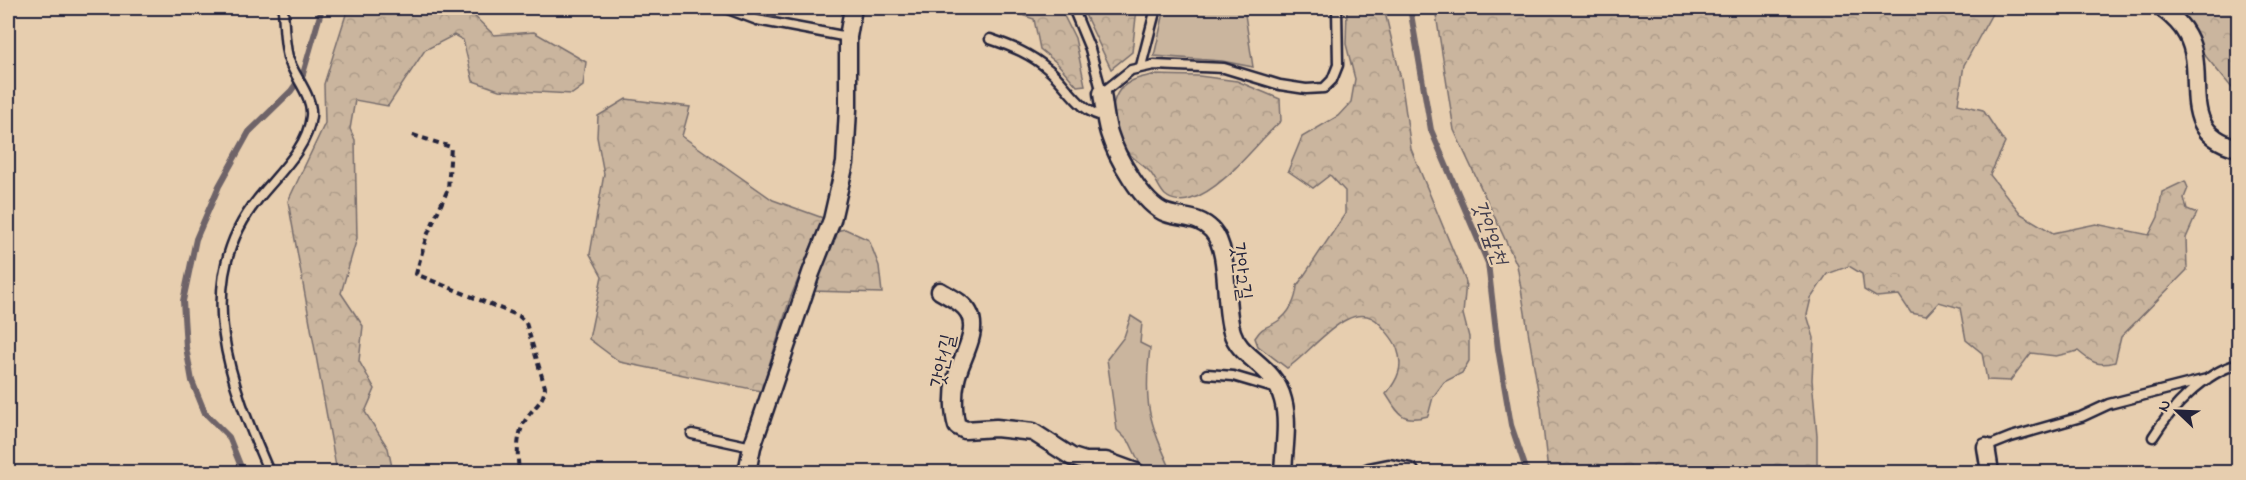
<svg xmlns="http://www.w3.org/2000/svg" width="2246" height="480" viewBox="0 0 2246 480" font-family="'Indie Flower','Poor Story',sans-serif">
	<defs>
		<pattern id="forest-crowns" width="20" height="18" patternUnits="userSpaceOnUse" patternTransform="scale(1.5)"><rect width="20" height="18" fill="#cab59e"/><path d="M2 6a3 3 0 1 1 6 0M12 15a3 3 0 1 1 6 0" fill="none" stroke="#ad9b89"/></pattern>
	</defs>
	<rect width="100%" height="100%" fill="#e7ceaf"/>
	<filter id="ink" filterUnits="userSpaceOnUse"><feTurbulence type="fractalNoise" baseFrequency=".0167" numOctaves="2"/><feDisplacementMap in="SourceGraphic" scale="12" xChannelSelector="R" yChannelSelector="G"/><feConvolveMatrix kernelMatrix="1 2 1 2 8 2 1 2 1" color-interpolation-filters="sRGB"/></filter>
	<g filter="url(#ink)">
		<path fill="#cab59e" stroke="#766c6c" stroke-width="1.5" d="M 1165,8 L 1244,8 L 1253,67 L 1222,61 L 1154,56 Z
			M 1131,316 L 1142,323 L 1140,343 L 1150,348 C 1143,405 1149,421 1172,472 L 1151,472 L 1141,466 L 1130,443 L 1117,430 L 1107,359 L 1124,337 Z"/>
		<path fill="url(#forest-crowns)" stroke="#766c6c" stroke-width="1.5" d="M 348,8 L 476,8 L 471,13 L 494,35 L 534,32 L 586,62 L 583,86 L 572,94 L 499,90 L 473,81 L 463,40 L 454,35 L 425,50 L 388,106 L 355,100 L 350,129 L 355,140 L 357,238 L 341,293 L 363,326 L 359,361 L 375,389 L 365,412 L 388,448 L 393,472 L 337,472 L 288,201 L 325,123 L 324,84 Z
			M 1000,8 L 1060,8 L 1075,38 L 1085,85 L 1077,86 L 1057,63 L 1040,49 L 1034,19 Z
			M 1082,8 L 1137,8 L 1132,52 L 1111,69 Z
			M 1347,8 L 1384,8 L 1401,79 L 1411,149 L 1466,282 L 1463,314 L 1469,337 L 1469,361 L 1462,373 L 1444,382 L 1433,397 L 1428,416 C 1401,423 1399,414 1386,394 C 1398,379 1404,367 1397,348 C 1394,339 1387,333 1381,325 C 1352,292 1311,354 1287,368 L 1258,346 L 1255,338 C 1264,324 1267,329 1278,321 C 1290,313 1296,299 1297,286 L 1345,214 L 1345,191 L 1330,175 L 1313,188 L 1288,171 L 1302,137 L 1338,116 L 1351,102 L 1355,79 L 1346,44 Z
			M 1435,8 L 1995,8 L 1964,65 L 1958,104 L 1983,110 L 2005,143 L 1990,175 L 2021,214 L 2053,233 L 2096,224 L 2149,235 L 2158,217 L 2162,192 L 2185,181 L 2188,188 L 2184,198 L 2187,209 L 2197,213 L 2186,238 L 2187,270 L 2121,337 L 2115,362 C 2098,367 2091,362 2078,351 L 2056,356 L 2031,353 L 2010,381 L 1987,380 L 1982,353 L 1966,340 L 1960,308 L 1939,302 L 1926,316 L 1911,313 L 1899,295 L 1876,297 L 1864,290 L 1862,274 L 1849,266 L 1827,274 L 1811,298 L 1807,315 L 1814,338 L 1812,380 L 1817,436 L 1817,472 L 1548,472 L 1541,408 L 1517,265 L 1454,130 Z
			M 2179,8 L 2238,8 L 2238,91 L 2232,88 L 2203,53 Z
			M 1152,75 L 1199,76 L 1237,81 L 1280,99 L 1281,121 C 1255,144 1224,189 1191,199 C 1183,202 1172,201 1165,195 C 1159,189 1156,179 1150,172 C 1141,163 1130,157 1123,147 C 1110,128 1106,94 1130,82 C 1136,78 1145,77 1152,75 Z
			M 626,99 L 690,107 L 682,136 L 773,200 L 823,218 L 790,299 L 761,391 L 620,362 L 589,339 L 602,276 L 590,254 L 604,174 L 597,137 L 598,116 Z
			M 845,229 L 869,240 L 879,266 L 882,293 L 812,291 L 836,231 Z"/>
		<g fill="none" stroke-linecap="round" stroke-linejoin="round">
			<path stroke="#6e6468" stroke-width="6" d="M 1410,8 L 1431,130 L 1488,263 L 1498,349 L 1511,425 L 1527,472
				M 243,472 L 229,437 L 205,413 L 192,381 L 186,347 L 183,301 L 196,239 L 219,186 L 249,132 L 291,91 L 303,74 L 322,8"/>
			<g stroke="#22223b" stroke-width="13">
				<path id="lane" d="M 725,8 L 757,20 L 848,37
					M 1073,8 L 1090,49 L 1102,93 L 1131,70 L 1154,65 L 1224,68 L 1280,85 L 1306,89 L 1324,88 L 1332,80 L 1338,65 L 1337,8
					M 990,39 C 1011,46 1031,54 1048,69 C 1066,83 1081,115 1105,116
					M 1141,66 L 1156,8
					M 1207,374 L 1233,376 L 1277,389
					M 692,434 L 752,447
					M 2153,437 C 2171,408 2204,373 2238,364
					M 1986,447 L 2011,437 L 2081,417 L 2109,404 L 2207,379
					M 269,472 C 231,385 190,283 258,199 C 278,174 308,148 311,116 C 313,95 293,76 288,57 C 284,41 284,24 283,8"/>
			</g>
			<g stroke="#22223b" stroke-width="21">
				<path id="street" d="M 2162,8 C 2171,15 2182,25 2187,35 C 2209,75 2174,132 2238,148
					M 1102,93 C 1104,106 1105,120 1109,133 C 1116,156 1143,205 1166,213 C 1183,219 1199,216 1212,230 C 1231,251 1223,304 1232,332 C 1240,359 1274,364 1283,400 C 1289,422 1284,449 1283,472
					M 940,291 C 950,297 964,303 969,313 C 980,333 959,361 956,380 C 953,394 953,413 957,426 L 965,430 L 996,428 L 1033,432 L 1072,457 L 1085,461 L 1106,461 L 1136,472
					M 1986,447 L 1990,472
					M 747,472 L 752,447 L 811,273 L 832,220 L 845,163 L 848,109 L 848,37 L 853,8
					M 1369,472 L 1389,468 L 1410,472"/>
			</g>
			<path stroke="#22223b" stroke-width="4" stroke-dasharray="6 4.5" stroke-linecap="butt" d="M 413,135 L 451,147 L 448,189 L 426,238 L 416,274 L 519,316 L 526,323 L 545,387 C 544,401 536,405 528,416 C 516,433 517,452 519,472"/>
			<use href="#lane" stroke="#e7ceaf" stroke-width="8"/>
			<use href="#street" stroke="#e7ceaf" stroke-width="16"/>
		</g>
	</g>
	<g text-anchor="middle" stroke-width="4.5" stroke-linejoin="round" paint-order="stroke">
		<g font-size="20" fill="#22223b" stroke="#e7ceaf">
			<text transform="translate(1242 271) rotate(82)" y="7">갓안2길</text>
			<text transform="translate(942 361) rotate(-78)" y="7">갓안1길</text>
		</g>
		<g font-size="21" font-style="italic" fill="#423e4e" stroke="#e7ceaf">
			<text transform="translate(1490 232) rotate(70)" y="7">갓안앞천</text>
		</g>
	</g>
	<rect width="2246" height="480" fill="none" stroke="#e7ceaf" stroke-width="30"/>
	<rect x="15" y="15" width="2216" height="450" fill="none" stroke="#22223b" stroke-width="2" filter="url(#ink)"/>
	<g transform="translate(2177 411) rotate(293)" stroke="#e7ceaf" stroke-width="4.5" paint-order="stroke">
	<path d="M0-4.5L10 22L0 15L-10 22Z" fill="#22223b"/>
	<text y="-9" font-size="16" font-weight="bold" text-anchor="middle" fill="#22223b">N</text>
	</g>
</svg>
